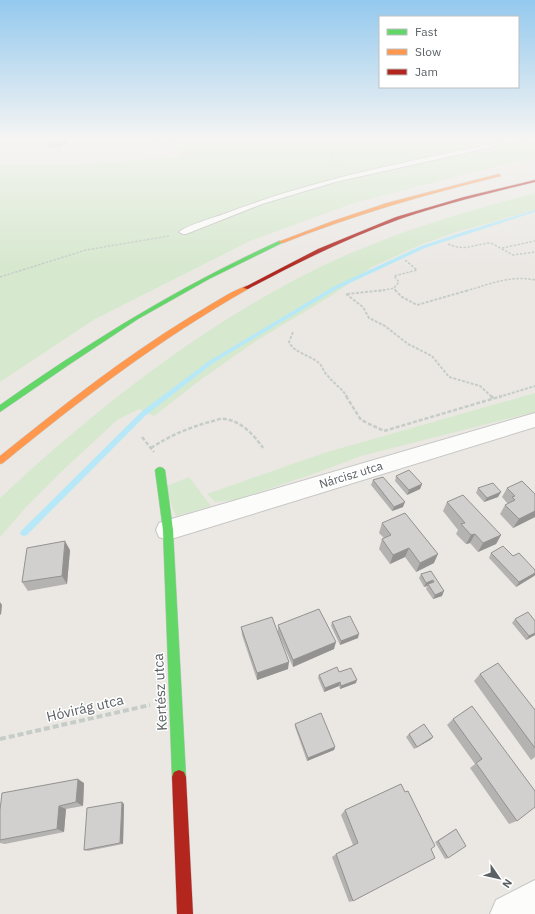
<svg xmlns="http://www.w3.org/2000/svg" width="535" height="914" viewBox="0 0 535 914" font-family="'IBM Plex Sans',sans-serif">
	<rect width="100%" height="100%" fill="#ebe8e4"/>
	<path fill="#d6e8ce" d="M 177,140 L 535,140 L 535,158 L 497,166 L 354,203 L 250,241 L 95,319 L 0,382 L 0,165 L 72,165 L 181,157 Z
		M 535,193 L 535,210 L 456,232 L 420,245 L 372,267 L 331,296 L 256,341 L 203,378 L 154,416 L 139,409 L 117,420 L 59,474 L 28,505 L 0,537 L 0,498 C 97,407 212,317 333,261 C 398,231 467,211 535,193 Z
		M 535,393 L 535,412 L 361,456 L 319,472 L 235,500 L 215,502 L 207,494 L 324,453 Z
		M 189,477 L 211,506 L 176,516 L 164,487 Z"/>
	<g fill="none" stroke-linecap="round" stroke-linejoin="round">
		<path fill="#b6e8f7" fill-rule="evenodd" d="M 535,210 L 535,212 L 425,248 L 337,289 L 213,363 L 145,416 L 27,535 L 24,536 L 21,535 L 20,533 L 21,531 L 141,412 L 209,361 L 333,287 L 421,246 L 469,230 Z"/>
		<g stroke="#c6c6c5" stroke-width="2">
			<path id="lane" d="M 513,140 L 523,140 L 335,182 L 262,204 L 186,234 L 183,234 L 179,232 C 187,225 213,218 224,214 C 318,178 415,160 513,140 Z"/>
		</g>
		<g stroke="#c6c6c5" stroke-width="2">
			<path id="street" d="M 535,413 L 535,427 L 168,540 L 159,537 L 156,530 L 159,523 L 168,520 Z
				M 535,880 L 535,914 L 490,914 L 496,900 Z"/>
		</g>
		<g stroke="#c6c6c5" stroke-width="1">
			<path id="fast" d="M 279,241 L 284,242 L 209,279 L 138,319 L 70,364 L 0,412 L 0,405 C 89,342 180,286 279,241 Z
				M 160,467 L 163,468 L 165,470 L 173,530 L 186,777 L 184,782 L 179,784 L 174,782 L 172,777 L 163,530 L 155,470 L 157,468 Z"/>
		</g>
		<g stroke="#c6c6c5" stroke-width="1">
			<path id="slow" d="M 499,174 L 501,176 C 426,194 354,215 283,243 L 278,242 L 333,221 L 387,203 Z
				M 246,286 L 248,287 L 248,289 C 160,339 81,399 3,463 L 0,464 L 0,456 C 61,407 123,358 190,317 C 206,308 229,292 246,286 Z"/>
		</g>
		<g stroke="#c6c6c5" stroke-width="1">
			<path id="jam" d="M 535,180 L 535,182 C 490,193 444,204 400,219 C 347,238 297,263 248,289 L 243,288 L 318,249 L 396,217 L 464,197 Z
				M 179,770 L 184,772 L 186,777 L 193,914 L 177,914 L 172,777 L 174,772 Z"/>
		</g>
		<path stroke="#c6ccc7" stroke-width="1" stroke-dasharray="2 1" stroke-linecap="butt" d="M 142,140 L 174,141 L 234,147 L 283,148 L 331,153
			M 328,140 L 334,164 L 337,167"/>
		<path stroke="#c6ccc7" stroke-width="1.5" stroke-dasharray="2.5 1.5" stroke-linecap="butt" d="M 448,244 C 466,252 473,244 491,243 L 513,255 L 535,252
			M 502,248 L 535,241
			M 0,277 L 86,250 L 169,236
			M 379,291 L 394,288
			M 396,291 L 394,288 L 399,282 L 394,276 L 417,270 L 405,260
			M 466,291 C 490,284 510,275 535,280"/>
		<path stroke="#c6ccc7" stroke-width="2" stroke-dasharray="3 1.5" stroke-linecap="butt" d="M 395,290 L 402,297 L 417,305 L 469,290
			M 346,294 L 363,307 L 369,318 L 385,326 L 408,344 L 432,356 L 449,377 L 480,386 L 492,397
			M 347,294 L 385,290
			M 293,332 L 289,342 C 294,353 310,355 319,363 C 323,367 324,373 328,376 C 334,384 342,388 347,397
			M 499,397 L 535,386"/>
		<path stroke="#c6ccc7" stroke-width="2.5" stroke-dasharray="4 2" stroke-linecap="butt" d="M 346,396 L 361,420 L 384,431 L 502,396
			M 491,396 L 493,398
			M 142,437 L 154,452
			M 151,448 C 171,435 190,427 213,421 C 217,420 221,418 225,419 C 241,421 254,435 263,448"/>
		<path stroke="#c6ccc7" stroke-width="4" stroke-dasharray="6 3" stroke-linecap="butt" d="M 0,739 L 150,705"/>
		<use href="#lane" fill="#fcfcfb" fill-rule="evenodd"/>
		<use href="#street" fill="#fcfcfb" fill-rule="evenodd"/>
		<use href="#fast" fill="#63d668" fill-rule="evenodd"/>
		<use href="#slow" fill="#ff974d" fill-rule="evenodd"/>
		<use href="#jam" fill="#b3261e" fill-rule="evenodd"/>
	</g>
	<path fill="#b5b3b1" d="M 41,140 L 68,140 L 66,145 L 62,145 L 61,147 L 49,148 L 48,145 L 42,145 Z
		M 396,476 L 422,484 L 420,489 L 407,495 L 395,481 Z
		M 373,480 L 403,507 L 392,511 L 371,485 Z
		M 478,488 L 498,497 L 484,502 L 476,493 Z
		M 507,488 L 535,494 L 535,517 L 513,528 L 500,514 L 505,505 L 508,504 L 502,497 Z
		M 447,502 L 501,535 L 496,544 L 478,552 L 470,543 L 466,544 L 456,534 L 458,530 L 443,511 Z
		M 382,523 L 434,563 L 416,572 L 405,557 L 390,564 L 379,549 L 382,539 L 384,538 L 379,533 Z
		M 70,550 L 67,584 L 28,591 L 22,582 Z
		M 491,553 L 513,556 L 535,570 L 535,575 L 534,576 L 516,587 L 489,558 Z
		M 431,571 L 442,596 L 433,599 L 426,589 L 427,586 L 424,587 L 419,578 L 421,574 Z
		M 515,619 L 535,635 L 526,640 L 512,623 Z
		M 332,622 L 358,638 L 340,645 L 331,626 Z
		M 278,625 L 334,649 L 293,667 L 278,633 Z
		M 241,627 L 288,669 L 257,680 L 242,635 Z
		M 339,672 L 356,683 L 340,689 L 339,686 L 324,692 L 318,678 L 319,675 Z
		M 480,674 L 535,710 L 535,757 L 531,760 L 474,681 Z
		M 472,706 L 517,821 L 509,824 L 470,768 L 475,764 L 447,725 L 453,719 Z
		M 295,724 L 335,747 L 334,750 L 307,761 L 295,727 Z
		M 409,734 L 433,737 L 430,740 L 414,749 L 406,737 Z
		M 84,783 L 83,806 L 66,809 L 64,832 L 5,844 L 0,843 L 0,810 Z
		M 401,784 L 353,901 L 349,902 L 332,857 L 336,854 L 353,845 L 341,815 L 345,810 Z
		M 124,804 L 123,844 L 88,851 L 84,850 Z
		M 456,829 L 448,858 L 445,859 L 435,842 Z"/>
	<path fill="#939290" d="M 59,140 L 61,140 L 62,145 L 61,147 Z
		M 65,140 L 68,140 L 66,145 Z
		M 422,484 L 420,489 L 407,495 L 409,490 Z
		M 501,492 L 498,497 L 484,502 L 487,498 Z
		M 405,502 L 403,507 L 392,511 L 394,507 Z
		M 535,511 L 535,517 L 513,528 L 519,519 Z
		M 475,534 L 470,543 L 466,544 L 471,535 Z
		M 501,535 L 496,544 L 478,552 L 483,543 Z
		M 65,541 L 70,550 L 67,584 L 62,576 Z
		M 409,548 L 405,557 L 390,564 L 393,555 Z
		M 438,554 L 434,563 L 416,572 L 420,563 Z
		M 535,573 L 535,575 L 534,576 L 516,587 L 519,582 Z
		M 433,580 L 431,585 L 428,584 L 427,586 L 424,587 L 426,583 Z
		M 444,591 L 442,596 L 433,599 L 435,595 Z
		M 0,602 L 2,605 L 1,615 L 0,614 Z
		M 535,633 L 535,635 L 526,640 L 529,636 Z
		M 359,634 L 358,638 L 340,645 L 341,641 Z
		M 336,642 L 334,649 L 293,667 L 293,660 Z
		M 289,662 L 288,669 L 257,680 L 257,673 Z
		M 357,680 L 356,683 L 340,689 L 341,686 Z
		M 340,682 L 339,686 L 324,692 L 325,688 Z
		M 433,737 L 430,740 L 414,749 L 417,747 Z
		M 335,747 L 334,750 L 307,761 L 308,758 Z
		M 78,779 L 84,783 L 83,806 L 76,802 Z
		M 122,802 L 124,804 L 123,844 L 120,843 Z
		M 59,806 L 66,809 L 64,832 L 57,829 Z"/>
	<path fill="#d2d0ce" stroke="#939290" d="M 409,470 L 422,484 L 409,490 L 396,476 Z
		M 383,477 L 405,502 L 394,507 L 373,480 Z
		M 522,481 L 535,494 L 535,511 L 519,519 L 505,505 L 515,500 L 512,497 L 515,496 L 507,488 Z
		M 493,483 L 501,492 L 487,498 L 478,488 Z
		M 463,495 L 501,535 L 483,543 L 475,534 L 471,535 L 461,524 L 465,523 L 447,502 Z
		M 405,513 L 438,554 L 420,563 L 409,548 L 393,555 L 382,539 L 391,535 L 382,523 Z
		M 65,541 L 62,576 L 22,582 L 27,548 Z
		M 503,546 L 513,556 L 519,553 L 535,570 L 535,573 L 519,582 L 491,553 Z
		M 431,571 L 444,591 L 435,595 L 428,584 L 434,582 L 433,580 L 426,583 L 421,574 Z
		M 319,609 L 336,642 L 293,660 L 278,625 Z
		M 528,612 L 535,621 L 535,633 L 529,636 L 515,619 Z
		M 350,616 L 359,634 L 341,641 L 332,622 Z
		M 272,617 L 289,662 L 257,673 L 241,627 Z
		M 498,663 L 535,710 L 535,748 L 480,674 Z
		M 337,667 L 339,672 L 351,668 L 357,680 L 341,686 L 340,682 L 325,688 L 319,675 Z
		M 472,706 L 535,791 L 535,807 L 517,821 L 476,763 L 482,759 L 453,719 Z
		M 321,713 L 335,747 L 308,758 L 295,724 Z
		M 424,724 L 433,737 L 417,747 L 409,734 Z
		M 78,779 L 76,802 L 59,806 L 57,829 L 0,840 L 0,810 L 2,793 Z
		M 401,784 L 405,792 L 408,791 L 435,846 L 431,849 L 435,858 L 353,901 L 336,854 L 358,843 L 345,810 Z
		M 122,802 L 120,843 L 84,850 L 87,808 Z
		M 456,829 L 466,846 L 448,858 L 438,841 Z"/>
	<linearGradient id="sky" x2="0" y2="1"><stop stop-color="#94c9ee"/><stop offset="0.52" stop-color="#f6f5f3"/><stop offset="1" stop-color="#f6f5f3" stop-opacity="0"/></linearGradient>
	<rect width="535" height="268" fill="url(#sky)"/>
	<g text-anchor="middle" stroke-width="3" stroke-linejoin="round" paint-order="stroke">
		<g font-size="12" fill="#5a6063" stroke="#fff">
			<text transform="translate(351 475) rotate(-17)" y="4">Nárcisz utca</text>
		</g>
		<g font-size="14" fill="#5a6063" stroke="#fff">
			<text transform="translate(160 692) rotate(-93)" y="5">Kertész utca</text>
			<text transform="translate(85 708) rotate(-13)" y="5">Hóvirág utca</text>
		</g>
	</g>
	<rect x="379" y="16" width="140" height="72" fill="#ffffff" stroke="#bdbfc1"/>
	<rect x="387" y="29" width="20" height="6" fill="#63d668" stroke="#bdbfc1"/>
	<text x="415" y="36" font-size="12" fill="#5a6063">Fast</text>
	<rect x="387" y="49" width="20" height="6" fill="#ff974d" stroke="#bdbfc1"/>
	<text x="415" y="56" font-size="12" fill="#5a6063">Slow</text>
	<rect x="387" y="69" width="20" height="6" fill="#b3261e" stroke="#bdbfc1"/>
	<text x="415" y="76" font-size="12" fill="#5a6063">Jam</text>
	<g transform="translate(499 878) rotate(124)" stroke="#ffffff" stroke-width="3" paint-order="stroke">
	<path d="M0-3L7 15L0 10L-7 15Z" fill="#5a6063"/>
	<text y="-6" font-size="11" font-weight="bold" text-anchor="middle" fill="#5a6063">N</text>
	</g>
</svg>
